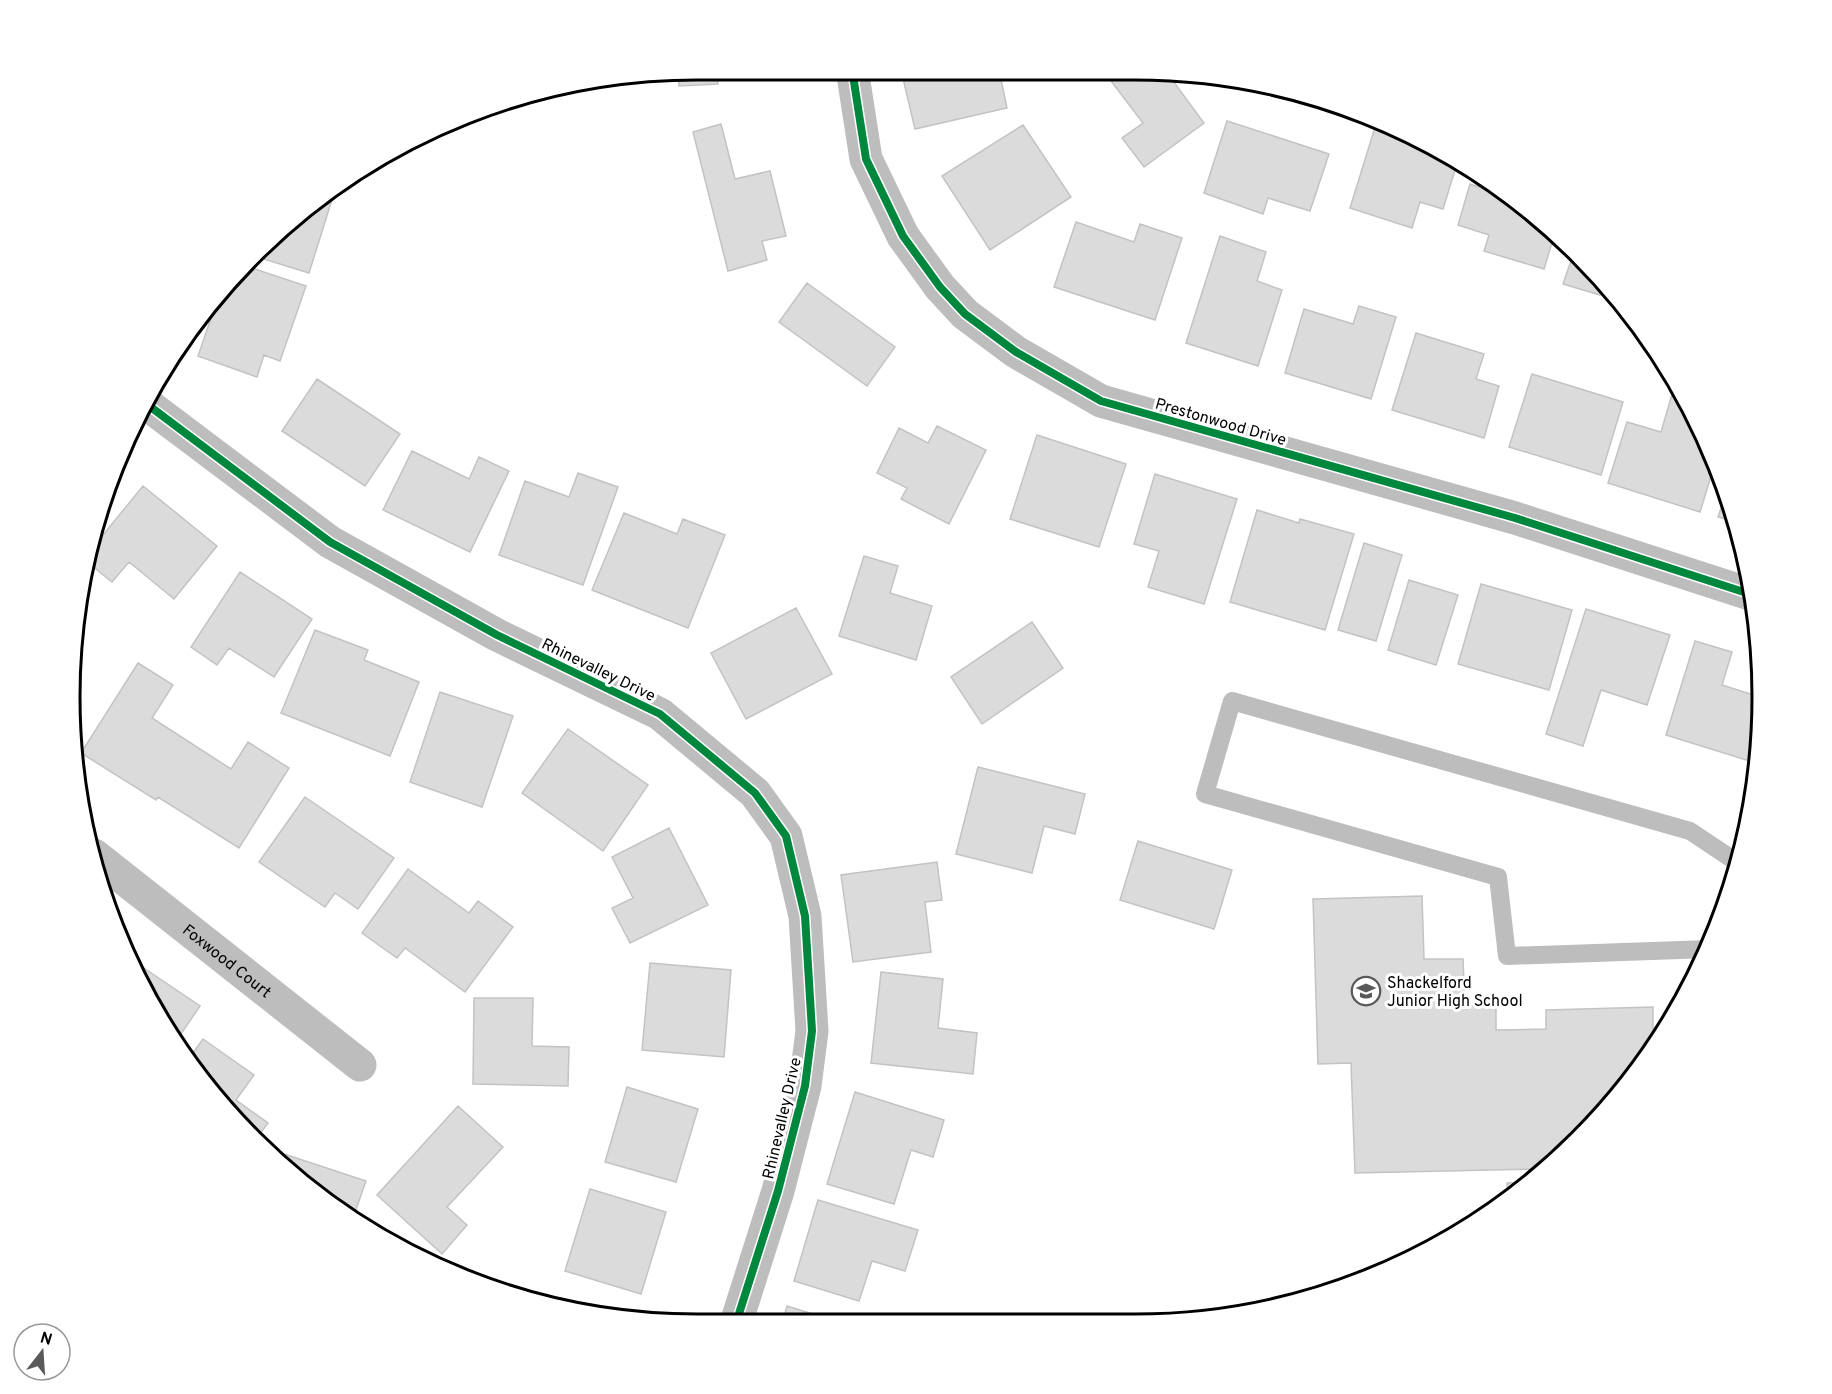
<svg xmlns="http://www.w3.org/2000/svg" width="1832" height="1394" viewBox="0 0 1832 1394" font-family="Overpass,sans-serif">
	<rect width="100%" height="100%" fill="#fff"/>
	<path fill="#dbdbdb" stroke="#c3c3c3" stroke-width="1.5" d="M 697,69 L 717,69 L 718,84 L 679,86 L 678,72 Z
		M 901,70 L 999,70 L 1007,108 L 915,129 Z
		M 1108,70 L 1165,70 L 1204,123 L 1144,167 L 1122,138 L 1143,123 L 1105,73 Z
		M 1227,121 L 1329,154 L 1310,211 L 1268,198 L 1263,214 L 1204,193 Z
		M 721,124 L 735,179 L 770,171 L 786,236 L 762,241 L 767,260 L 728,271 L 693,132 Z
		M 1376,124 L 1418,137 L 1458,160 L 1443,209 L 1420,202 L 1412,228 L 1350,208 Z
		M 1023,125 L 1071,197 L 990,250 L 942,176 Z
		M 1470,184 L 1510,197 L 1555,233 L 1544,269 L 1484,251 L 1489,235 L 1458,225 Z
		M 335,190 L 309,273 L 251,255 L 253,253 Z
		M 1076,222 L 1134,242 L 1140,224 L 1182,238 L 1155,320 L 1054,287 Z
		M 1220,236 L 1266,252 L 1257,281 L 1282,290 L 1258,366 L 1186,343 Z
		M 1575,249 L 1604,283 L 1600,295 L 1563,284 Z
		M 243,265 L 306,286 L 280,361 L 264,355 L 257,377 L 198,356 L 219,295 Z
		M 807,283 L 895,347 L 867,386 L 779,322 Z
		M 1359,306 L 1396,317 L 1371,399 L 1285,373 L 1304,309 L 1353,324 Z
		M 1416,333 L 1484,354 L 1476,379 L 1499,386 L 1484,438 L 1392,410 Z
		M 1532,374 L 1623,402 L 1601,475 L 1509,447 Z
		M 317,379 L 400,434 L 365,486 L 282,431 Z
		M 1673,391 L 1682,394 L 1702,432 L 1701,435 L 1704,435 L 1716,460 L 1700,512 L 1608,483 L 1627,422 L 1661,432 Z
		M 937,426 L 986,450 L 949,524 L 901,499 L 907,488 L 877,473 L 899,428 L 928,443 Z
		M 1037,435 L 1126,464 L 1099,547 L 1010,519 Z
		M 412,451 L 469,479 L 479,457 L 509,471 L 470,552 L 383,510 Z
		M 578,473 L 618,487 L 583,585 L 499,555 L 525,481 L 569,497 Z
		M 1155,474 L 1237,499 L 1204,604 L 1148,587 L 1159,551 L 1134,544 Z
		M 143,486 L 217,546 L 174,599 L 129,562 L 112,582 L 86,561 L 89,552 Z
		M 1726,493 L 1735,522 L 1718,517 Z
		M 1257,510 L 1299,523 L 1300,519 L 1354,534 L 1325,630 L 1230,602 Z
		M 624,513 L 677,534 L 683,519 L 725,535 L 688,628 L 592,590 Z
		M 1364,543 L 1402,555 L 1376,641 L 1338,630 Z
		M 864,556 L 898,566 L 890,593 L 932,606 L 916,660 L 839,636 Z
		M 240,572 L 312,619 L 274,677 L 229,648 L 217,665 L 191,647 Z
		M 1409,580 L 1458,595 L 1436,665 L 1388,650 Z
		M 1481,584 L 1572,610 L 1549,690 L 1458,664 Z
		M 796,608 L 832,674 L 746,719 L 711,653 Z
		M 1586,609 L 1670,635 L 1647,705 L 1601,690 L 1583,746 L 1546,734 Z
		M 1032,622 L 1063,668 L 982,724 L 951,677 Z
		M 315,630 L 368,650 L 364,660 L 419,682 L 390,756 L 281,713 Z
		M 1695,641 L 1732,652 L 1722,685 L 1763,698 L 1756,763 L 1666,735 Z
		M 138,663 L 173,685 L 152,718 L 231,769 L 248,742 L 289,768 L 239,848 L 158,797 L 156,800 L 81,753 Z
		M 440,692 L 513,716 L 482,807 L 410,782 Z
		M 568,729 L 648,785 L 603,851 L 522,793 Z
		M 978,767 L 1085,794 L 1075,834 L 1044,826 L 1032,873 L 956,854 Z
		M 305,797 L 394,858 L 358,909 L 335,893 L 325,907 L 259,862 Z
		M 669,828 L 708,905 L 630,943 L 612,908 L 633,898 L 612,857 Z
		M 1138,841 L 1232,870 L 1214,929 L 1120,900 Z
		M 937,862 L 942,900 L 925,902 L 931,952 L 853,962 L 841,875 Z
		M 408,869 L 469,913 L 478,901 L 513,927 L 465,992 L 405,948 L 397,958 L 362,933 Z
		M 1422,896 L 1424,959 L 1463,959 L 1465,1006 L 1496,1005 L 1496,1030 L 1546,1029 L 1546,1010 L 1653,1007 L 1653,1031 L 1665,1031 L 1657,1046 L 1579,1141 L 1532,1180 L 1532,1169 L 1355,1173 L 1351,1063 L 1318,1064 L 1313,899 Z
		M 132,960 L 200,1006 L 174,1044 Z
		M 650,963 L 731,970 L 724,1057 L 642,1050 Z
		M 881,972 L 943,979 L 938,1028 L 977,1033 L 973,1074 L 871,1063 Z
		M 474,998 L 533,998 L 532,1046 L 569,1047 L 568,1086 L 473,1084 Z
		M 203,1039 L 254,1075 L 236,1100 L 268,1123 L 254,1142 L 187,1061 Z
		M 627,1087 L 698,1109 L 676,1182 L 605,1162 Z
		M 855,1092 L 944,1120 L 933,1157 L 911,1150 L 894,1204 L 827,1184 Z
		M 458,1106 L 503,1147 L 447,1207 L 467,1225 L 442,1254 L 377,1195 Z
		M 269,1149 L 366,1181 L 353,1218 L 268,1153 Z
		M 1529,1182 L 1508,1200 L 1507,1183 Z
		M 590,1189 L 666,1212 L 641,1294 L 565,1271 Z
		M 818,1200 L 918,1230 L 905,1271 L 872,1261 L 859,1301 L 794,1281 Z
		M 561,1298 L 627,1320 L 615,1320 L 558,1306 Z
		M 787,1306 L 832,1320 L 783,1320 Z"/>
	<g fill="none" stroke-linecap="round" stroke-linejoin="round">
		<path stroke="#bdbdbd" stroke-width="18" d="M 1709,949 L 1507,956 L 1498,877 L 1205,794 L 1232,701 L 1690,831 L 1738,863"/>
		<g stroke="#bdbdbd" stroke-width="33">
			<path d="M 852,69 L 866,159 L 903,236 L 940,287 L 965,314 L 1016,352 L 1101,401 L 1515,518 L 1753,595"/>
			<path d="M 144,402 L 330,542 L 497,635 L 660,714 L 755,793 L 786,836 L 805,916 L 812,1031 L 805,1086 L 778,1191 L 737,1320"/>
			<path id="s1" d="M 94,855 L 360,1065"/>
		</g>
		<g stroke="#fff" stroke-width="11">
			<path id="cycleway" d="M 852,69 L 866,159 L 903,236 L 940,287 L 965,314 L 1016,352 L 1101,401 L 1515,518 L 1753,595
				M 144,402 L 330,542 L 497,635 L 660,714 L 755,793 L 786,836 L 805,916 L 812,1031 L 805,1086 L 778,1191 L 737,1320"/>
		</g>
		<use href="#cycleway" stroke="#00873e" stroke-width="8"/>
	</g>
	<defs>
		<g id="school-ring" transform="scale(1.5)"><circle r="9.5" fill="#fff" stroke="#595959" stroke-width="1.5"/><path d="M0-5L7-2L0 1L-7-2ZM-4 1L0 2.5L4 1V4Q0 6-4 4Z" fill="#595959"/></g>
	</defs>
	<g fill-rule="evenodd">
		<use href="#school-ring" x="1366" y="991"/>
	</g>
	<g text-anchor="middle" stroke-width="6" stroke-linejoin="round" paint-order="stroke">
		<g font-size="16" fill="#000" stroke="#fff">
			<text transform="translate(1221 421) rotate(16)" y="6">Prestonwood Drive</text>
			<text transform="translate(599 669) rotate(26)" y="6">Rhinevalley Drive</text>
			<text dy="6" stroke="none"><textPath href="#s1" startOffset="170">Foxwood Court</textPath></text>
			<text transform="translate(781 1118) rotate(-77)" y="6">Rhinevalley Drive</text>
		</g>
		<g font-size="16" fill="#000" stroke="#fff" text-anchor="start">
			<text x="1387" y="988">Shackelford<tspan x="1387" dy="18">Junior High School</tspan></text>
		</g>
	</g>
	<path d="M0 0H1832V1394H0ZM697 80H1135A617 617 0 0 1 1752 697V697A617 617 0 0 1 1135 1314H697A617 617 0 0 1 80 697V697A617 617 0 0 1 697 80Z" fill="#fff" fill-rule="evenodd"/>
	<path fill="none" stroke="#000" stroke-width="3" d="M697 80H1135A617 617 0 0 1 1752 697V697A617 617 0 0 1 1135 1314H697A617 617 0 0 1 80 697V697A617 617 0 0 1 697 80Z"/>
	<g transform="translate(42 1352) rotate(17)"><circle r="28" fill="#ffffff" stroke="#999999" stroke-width="1.5"/>
	<path d="M0-4.5L10 22L0 15L-10 22Z" fill="#595959"/>
	<text y="-9" font-size="16" font-weight="bold" text-anchor="middle" fill="#000000">N</text>
	</g>
</svg>
